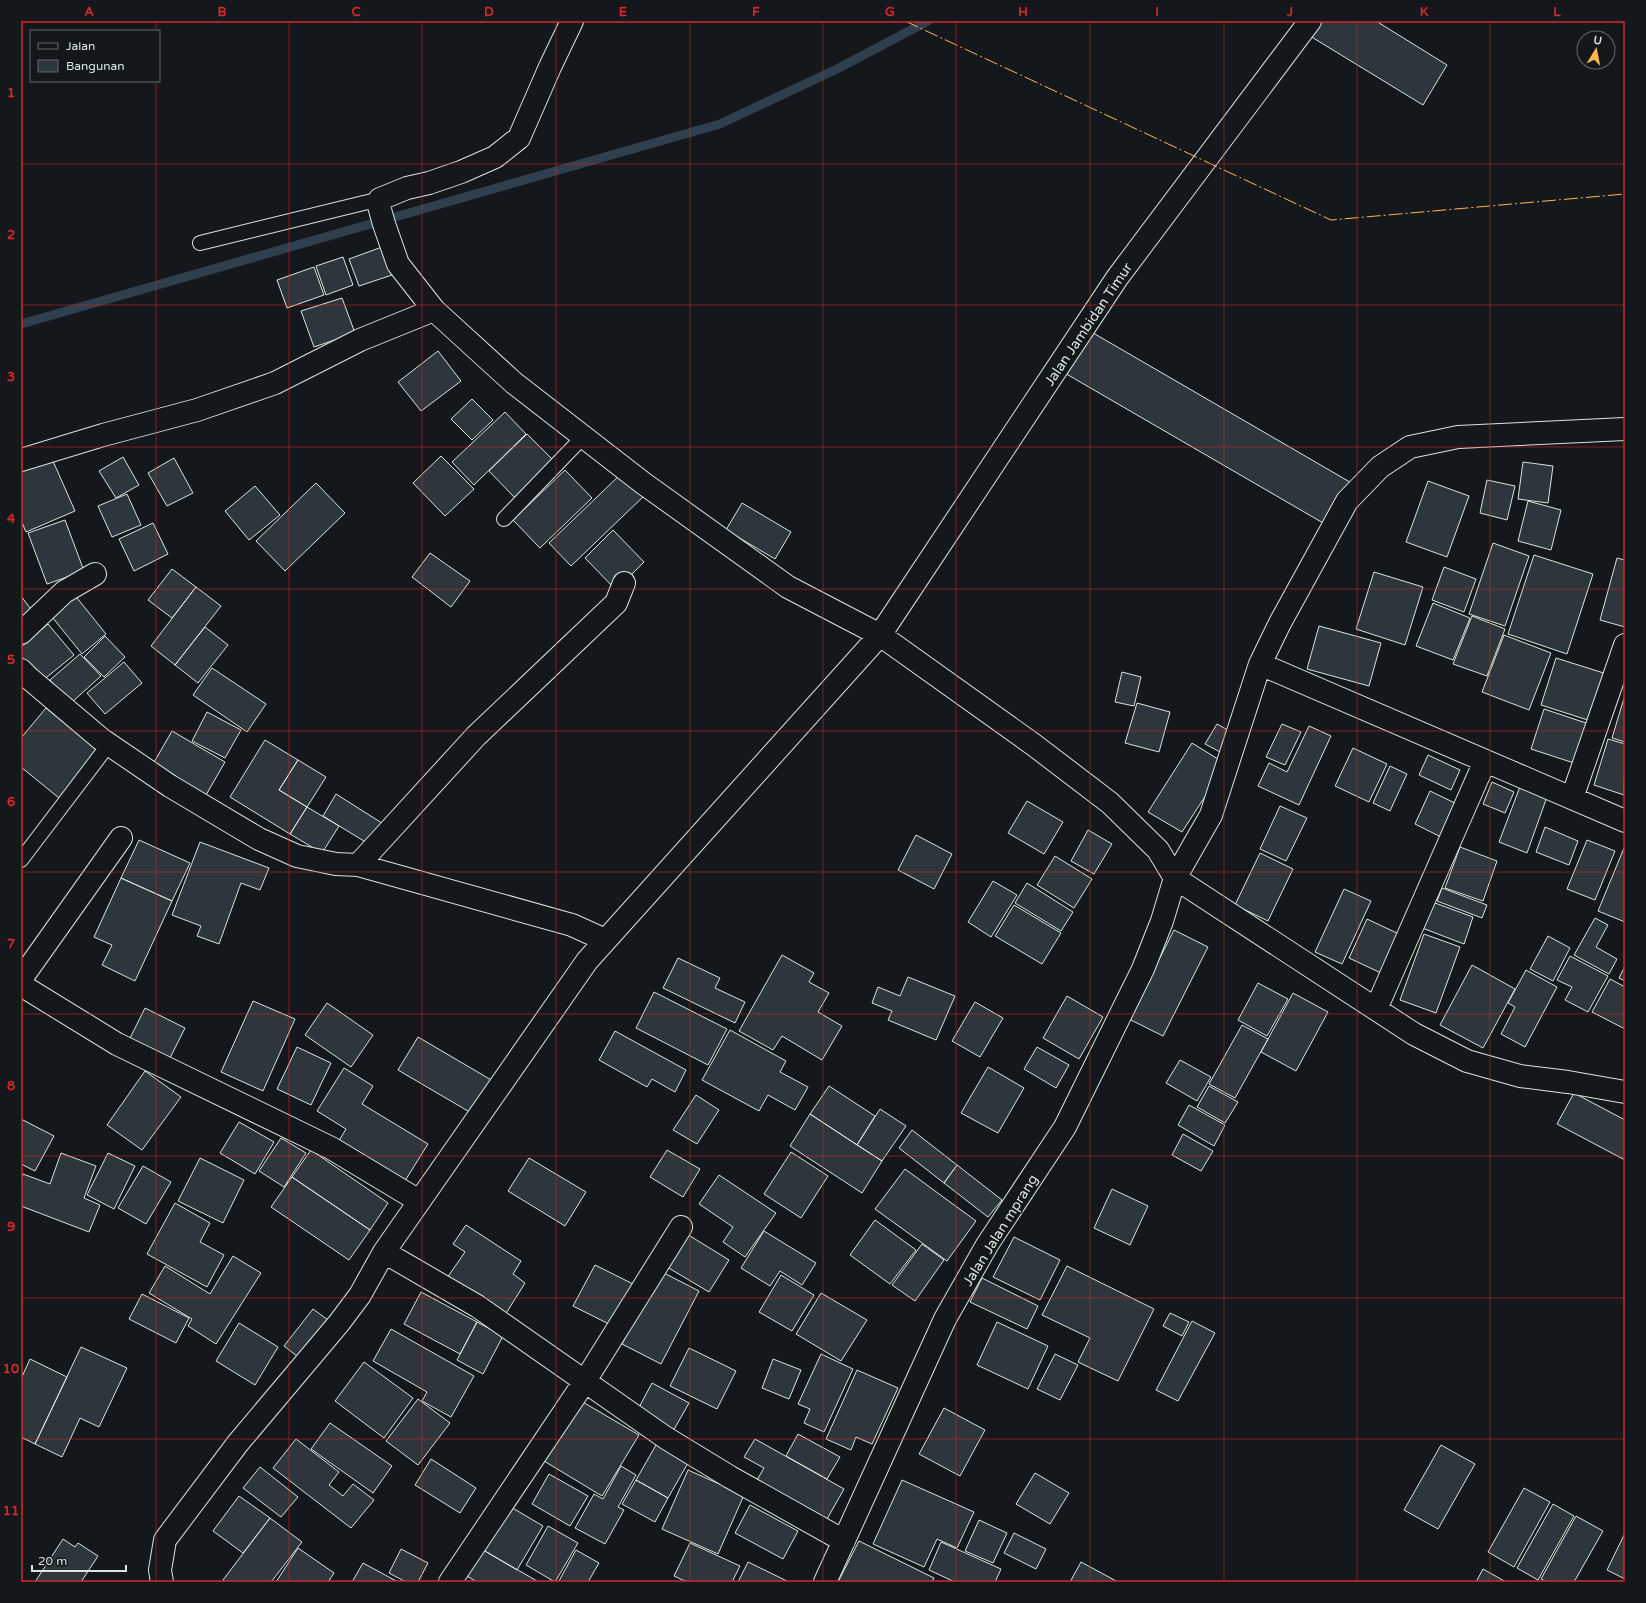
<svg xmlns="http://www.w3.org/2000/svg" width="1646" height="1603" viewBox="0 0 1646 1603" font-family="'Varela Round',sans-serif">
	<rect width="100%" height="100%" fill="#14181c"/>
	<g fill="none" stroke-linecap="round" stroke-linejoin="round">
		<path stroke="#2f3f4d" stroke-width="9" d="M 21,324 L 720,124 L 837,69 L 928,21"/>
	</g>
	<path fill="#2c363c" stroke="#d8e6dc" d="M 1320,21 L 1376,21 L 1447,65 L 1423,105 L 1310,36 Z
		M 382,247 L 392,275 L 359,286 L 349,259 Z
		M 343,257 L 353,285 L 326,295 L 316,266 Z
		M 314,267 L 324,295 L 287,308 L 277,280 Z
		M 342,298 L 355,333 L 314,347 L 301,311 Z
		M 1088,330 L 1355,485 L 1330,527 L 1063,372 Z
		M 438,351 L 461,381 L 421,411 L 398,382 Z
		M 472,399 L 493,420 L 472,440 L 451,419 Z
		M 505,412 L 526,434 L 474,485 L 452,462 Z
		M 527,434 L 556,463 L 517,500 L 489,471 Z
		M 49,452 L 75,511 L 26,532 L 21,520 L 21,465 Z
		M 441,456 L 474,489 L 445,516 L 413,483 Z
		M 123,457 L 139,485 L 116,498 L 99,471 Z
		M 174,458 L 193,493 L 167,506 L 148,473 Z
		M 1523,462 L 1553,466 L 1548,503 L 1518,499 Z
		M 565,470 L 592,498 L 540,548 L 513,520 Z
		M 623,472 L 645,495 L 571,566 L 549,543 Z
		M 1487,480 L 1515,486 L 1507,520 L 1480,513 Z
		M 1428,481 L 1469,496 L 1447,557 L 1406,542 Z
		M 316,483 L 345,513 L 285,571 L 256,541 Z
		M 255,486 L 280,515 L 249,540 L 225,511 Z
		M 127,494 L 141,525 L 112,537 L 98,506 Z
		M 1528,501 L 1561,510 L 1551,550 L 1518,541 Z
		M 742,503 L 791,532 L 775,559 L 726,530 Z
		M 65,520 L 84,571 L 47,584 L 28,533 Z
		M 153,523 L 168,554 L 134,571 L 119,539 Z
		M 613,530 L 644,562 L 616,590 L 585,558 Z
		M 1493,543 L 1529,556 L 1505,626 L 1469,614 Z
		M 430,553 L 470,581 L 451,607 L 412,577 Z
		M 1534,555 L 1593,574 L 1567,654 L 1508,634 Z
		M 1617,558 L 1625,560 L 1625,627 L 1600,620 Z
		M 1444,567 L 1476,579 L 1464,612 L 1432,600 Z
		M 172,569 L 196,587 L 172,618 L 148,600 Z
		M 1374,572 L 1423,587 L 1405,645 L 1356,629 Z
		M 196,587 L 221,606 L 175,665 L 151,646 Z
		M 73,593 L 106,634 L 82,654 L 48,612 Z
		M 21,596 L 33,612 L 21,622 Z
		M 1433,603 L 1470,618 L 1453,660 L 1416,646 Z
		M 1472,616 L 1505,629 L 1487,676 L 1453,664 Z
		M 48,624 L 74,655 L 42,681 L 21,656 L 21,647 Z
		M 1319,626 L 1381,643 L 1369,686 L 1307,669 Z
		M 205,627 L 228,645 L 198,683 L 175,665 Z
		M 1504,635 L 1551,653 L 1529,710 L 1482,692 Z
		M 105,636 L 125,657 L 104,677 L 84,657 Z
		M 80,654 L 101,676 L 71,703 L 50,680 Z
		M 1556,658 L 1610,675 L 1594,722 L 1541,705 Z
		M 124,662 L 142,683 L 105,714 L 87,693 Z
		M 212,668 L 266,704 L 247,732 L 193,695 Z
		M 1122,672 L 1141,677 L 1134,706 L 1115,702 Z
		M 1625,695 L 1625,742 L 1612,738 Z
		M 1137,703 L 1170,712 L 1159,752 L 1125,743 Z
		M 46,708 L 98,751 L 59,798 L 21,767 L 21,738 Z
		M 1544,709 L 1589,724 L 1577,764 L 1531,749 Z
		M 207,712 L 241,730 L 225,758 L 192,741 Z
		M 1217,724 L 1233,733 L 1222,753 L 1205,744 Z
		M 1282,724 L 1301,732 L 1285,765 L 1266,757 Z
		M 1309,726 L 1331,736 L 1299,805 L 1258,786 L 1269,763 L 1287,772 Z
		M 172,731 L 225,762 L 206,795 L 153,764 Z
		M 1608,739 L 1625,744 L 1624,795 L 1594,785 Z
		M 265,740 L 298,760 L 279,790 L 307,807 L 290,834 L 230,797 Z
		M 1192,743 L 1226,764 L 1182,832 L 1148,812 Z
		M 1353,748 L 1387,764 L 1369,802 L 1335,786 Z
		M 1428,755 L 1460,770 L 1451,790 L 1419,775 Z
		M 298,760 L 326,777 L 307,807 L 279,790 Z
		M 1390,766 L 1407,774 L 1390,811 L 1373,803 Z
		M 1492,782 L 1514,792 L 1505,813 L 1483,804 Z
		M 1521,784 L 1548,794 L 1527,853 L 1499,842 Z
		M 1430,791 L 1459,805 L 1443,838 L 1415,824 Z
		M 336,794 L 385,825 L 372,846 L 323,816 Z
		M 1027,801 L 1063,822 L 1044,854 L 1008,833 Z
		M 1280,806 L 1307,818 L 1286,861 L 1260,849 Z
		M 307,807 L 339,826 L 322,853 L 290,834 Z
		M 1545,827 L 1578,841 L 1569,865 L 1536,852 Z
		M 1088,830 L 1112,844 L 1094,874 L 1071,861 Z
		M 916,835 L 952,854 L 934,889 L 898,870 Z
		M 139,840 L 190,863 L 172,901 L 121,878 Z
		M 1587,840 L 1615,851 L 1595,900 L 1567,889 Z
		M 200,842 L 269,868 L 260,890 L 241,883 L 219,944 L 197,936 L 201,926 L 172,915 Z
		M 1460,847 L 1497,861 L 1483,901 L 1445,888 Z
		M 1624,848 L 1625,848 L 1625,922 L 1598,911 Z
		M 1260,853 L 1293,869 L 1268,921 L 1235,905 Z
		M 1055,856 L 1092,879 L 1074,908 L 1037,885 Z
		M 121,878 L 172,901 L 135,981 L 102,965 L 112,945 L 94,937 Z
		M 993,881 L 1017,895 L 991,937 L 968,922 Z
		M 1027,883 L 1073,912 L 1061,931 L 1015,903 Z
		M 1442,888 L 1487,905 L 1482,918 L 1437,901 Z
		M 1344,889 L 1371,901 L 1342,964 L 1315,952 Z
		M 1427,900 L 1473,917 L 1464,944 L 1417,926 Z
		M 1014,905 L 1061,933 L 1042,964 L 995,936 Z
		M 1595,918 L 1608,925 L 1596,947 L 1617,959 L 1609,974 L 1574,955 Z
		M 1367,919 L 1399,934 L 1381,973 L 1349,958 Z
		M 1174,930 L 1208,947 L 1163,1036 L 1129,1019 Z
		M 1424,934 L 1460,947 L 1436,1013 L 1400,1000 Z
		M 1548,936 L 1570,948 L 1553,981 L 1530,969 Z
		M 782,955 L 814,973 L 809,982 L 829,993 L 818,1012 L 842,1026 L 822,1060 L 782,1036 L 773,1050 L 739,1031 Z
		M 1570,956 L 1608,976 L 1588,1012 L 1565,1000 L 1572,987 L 1557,980 Z
		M 678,958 L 720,978 L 715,988 L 745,1002 L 735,1023 L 663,988 Z
		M 1472,965 L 1515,989 L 1483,1048 L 1440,1025 Z
		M 1625,966 L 1625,981 L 1619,978 Z
		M 1526,970 L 1557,987 L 1525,1047 L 1501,1034 L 1515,1007 L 1508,1003 Z
		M 908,977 L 955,996 L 936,1040 L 888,1020 L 892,1011 L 872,1003 L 878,987 L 900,996 Z
		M 1610,979 L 1625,987 L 1625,1029 L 1592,1012 Z
		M 1258,983 L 1288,999 L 1267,1036 L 1238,1020 Z
		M 654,992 L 727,1029 L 708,1065 L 636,1028 Z
		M 1293,993 L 1328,1012 L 1296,1071 L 1261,1052 Z
		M 1067,996 L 1103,1017 L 1079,1059 L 1043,1038 Z
		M 253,1001 L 295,1019 L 263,1091 L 221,1072 Z
		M 975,1002 L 1003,1018 L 980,1057 L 952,1041 Z
		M 327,1003 L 373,1035 L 351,1067 L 305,1035 Z
		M 145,1008 L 185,1028 L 169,1060 L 129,1040 Z
		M 1242,1025 L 1268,1039 L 1235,1098 L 1209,1084 Z
		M 730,1030 L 786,1061 L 780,1072 L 808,1087 L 795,1110 L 768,1095 L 759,1111 L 702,1080 Z
		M 615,1031 L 686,1070 L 675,1092 L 652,1079 L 647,1087 L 599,1060 Z
		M 418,1037 L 493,1081 L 473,1114 L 398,1070 Z
		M 297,1047 L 331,1063 L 311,1105 L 277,1089 Z
		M 1037,1047 L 1069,1065 L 1056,1088 L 1024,1069 Z
		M 1180,1060 L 1211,1077 L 1197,1101 L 1166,1083 Z
		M 988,1067 L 1024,1088 L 998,1133 L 961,1113 Z
		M 344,1068 L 373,1086 L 362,1104 L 428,1144 L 403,1184 L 337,1144 L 346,1129 L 317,1111 Z
		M 145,1071 L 181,1097 L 142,1150 L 107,1125 Z
		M 829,1086 L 875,1116 L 857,1145 L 810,1114 Z
		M 1209,1086 L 1238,1102 L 1225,1123 L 1197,1107 Z
		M 1574,1093 L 1625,1120 L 1625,1160 L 1557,1124 Z
		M 696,1095 L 719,1110 L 697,1144 L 673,1130 Z
		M 1189,1105 L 1225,1125 L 1214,1146 L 1178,1125 Z
		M 880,1109 L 906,1126 L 882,1161 L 857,1145 Z
		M 810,1114 L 882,1161 L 862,1193 L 790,1146 Z
		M 21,1119 L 54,1136 L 35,1171 L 21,1164 Z
		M 239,1122 L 274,1142 L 255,1174 L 220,1153 Z
		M 912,1130 L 957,1165 L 944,1183 L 899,1148 Z
		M 1183,1134 L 1213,1151 L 1201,1171 L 1172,1155 Z
		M 281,1138 L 306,1153 L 284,1187 L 259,1171 Z
		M 311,1150 L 388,1203 L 370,1230 L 292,1177 Z
		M 667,1150 L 700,1169 L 683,1197 L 650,1177 Z
		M 791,1152 L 828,1176 L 801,1218 L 764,1194 Z
		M 61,1153 L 96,1166 L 84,1198 L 100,1205 L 89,1232 L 21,1206 L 21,1179 L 23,1174 L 50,1184 Z
		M 108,1153 L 135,1166 L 114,1209 L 87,1195 Z
		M 200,1158 L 244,1180 L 223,1223 L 178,1201 Z
		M 529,1158 L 586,1192 L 565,1226 L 508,1191 Z
		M 957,1165 L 1002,1200 L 988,1217 L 944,1183 Z
		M 143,1166 L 171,1182 L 146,1224 L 118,1208 Z
		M 905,1169 L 976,1221 L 947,1261 L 875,1209 Z
		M 719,1175 L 776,1213 L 745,1257 L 723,1242 L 733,1227 L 699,1204 Z
		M 292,1177 L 370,1230 L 349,1260 L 271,1207 Z
		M 1112,1189 L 1148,1206 L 1130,1245 L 1094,1228 Z
		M 175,1203 L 210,1223 L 200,1242 L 224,1255 L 207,1287 L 147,1254 Z
		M 875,1220 L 916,1250 L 890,1284 L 850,1255 Z
		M 466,1225 L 521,1261 L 513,1274 L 525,1283 L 505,1315 L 447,1278 L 465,1252 L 453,1244 Z
		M 682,1231 L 729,1260 L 709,1292 L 662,1264 Z
		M 764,1231 L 816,1263 L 802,1285 L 780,1271 L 770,1286 L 741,1268 Z
		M 1014,1237 L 1060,1260 L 1040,1300 L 993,1277 Z
		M 922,1244 L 944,1260 L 915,1301 L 892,1285 Z
		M 233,1256 L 261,1273 L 216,1344 L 188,1326 L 192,1319 L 149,1293 L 165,1266 L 210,1294 Z
		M 595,1265 L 635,1285 L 613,1326 L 573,1306 Z
		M 1067,1266 L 1154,1309 L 1118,1381 L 1078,1362 L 1090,1338 L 1042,1315 Z
		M 660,1271 L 699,1291 L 661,1364 L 622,1344 Z
		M 781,1275 L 814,1295 L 792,1331 L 759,1312 Z
		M 982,1278 L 1038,1306 L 1027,1329 L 970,1302 Z
		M 421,1292 L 477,1322 L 460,1354 L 404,1324 Z
		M 821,1293 L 867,1320 L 841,1361 L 796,1334 Z
		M 142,1294 L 189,1318 L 176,1343 L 129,1319 Z
		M 313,1309 L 332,1323 L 302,1360 L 284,1346 Z
		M 1170,1313 L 1189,1322 L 1182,1336 L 1163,1326 Z
		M 1192,1321 L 1215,1333 L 1178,1401 L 1156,1390 Z
		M 477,1322 L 503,1336 L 483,1374 L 457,1360 Z
		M 997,1322 L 1048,1346 L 1028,1389 L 977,1365 Z
		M 239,1323 L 278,1347 L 255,1385 L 216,1361 Z
		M 391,1329 L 474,1376 L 451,1417 L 422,1401 L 427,1392 L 373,1361 Z
		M 81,1347 L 127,1368 L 99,1427 L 80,1418 L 62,1457 L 35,1444 Z
		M 689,1348 L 736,1371 L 717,1409 L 670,1386 Z
		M 821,1354 L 853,1369 L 824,1432 L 804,1423 L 810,1409 L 798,1404 Z
		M 1055,1354 L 1078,1365 L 1060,1400 L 1037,1389 Z
		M 30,1359 L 67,1377 L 35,1444 L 21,1437 L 21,1379 Z
		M 773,1359 L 801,1370 L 789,1399 L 762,1388 Z
		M 364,1362 L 413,1398 L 384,1438 L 335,1401 Z
		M 857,1370 L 898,1388 L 872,1444 L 856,1437 L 851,1450 L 826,1439 Z
		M 652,1383 L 689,1403 L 672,1433 L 636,1413 Z
		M 418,1399 L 450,1423 L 418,1465 L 386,1441 Z
		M 581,1401 L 639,1435 L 602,1496 L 544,1461 Z
		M 944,1408 L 985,1430 L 960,1476 L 919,1454 Z
		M 330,1423 L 392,1466 L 373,1493 L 311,1449 Z
		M 798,1434 L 840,1457 L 827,1479 L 786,1456 Z
		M 296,1439 L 339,1472 L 329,1485 L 343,1496 L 353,1484 L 374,1500 L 351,1528 L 273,1468 Z
		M 755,1439 L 844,1489 L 827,1519 L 757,1480 L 764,1468 L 744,1457 Z
		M 656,1445 L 688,1463 L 668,1498 L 636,1480 Z
		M 1441,1445 L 1475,1464 L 1438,1529 L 1404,1510 Z
		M 431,1459 L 476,1488 L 460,1513 L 415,1485 Z
		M 621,1466 L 636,1475 L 618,1507 L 624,1510 L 605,1544 L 575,1528 L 594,1494 L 603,1499 Z
		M 260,1467 L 298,1497 L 281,1517 L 243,1488 Z
		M 688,1470 L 744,1495 L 718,1554 L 662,1529 Z
		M 1035,1473 L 1069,1493 L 1050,1524 L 1016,1504 Z
		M 549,1474 L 588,1496 L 570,1526 L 532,1504 Z
		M 636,1480 L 668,1498 L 655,1522 L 622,1504 Z
		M 902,1480 L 974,1512 L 957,1548 L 937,1539 L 924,1567 L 873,1544 Z
		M 1524,1488 L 1550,1502 L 1514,1567 L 1488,1552 Z
		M 239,1496 L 270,1518 L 243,1553 L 213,1531 Z
		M 504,1503 L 543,1526 L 517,1570 L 478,1547 Z
		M 1553,1504 L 1574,1516 L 1538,1580 L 1517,1568 Z
		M 750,1505 L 798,1531 L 783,1559 L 735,1533 Z
		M 1576,1516 L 1603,1531 L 1574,1582 L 1547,1582 L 1541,1579 Z
		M 270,1518 L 302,1542 L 271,1582 L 226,1582 L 223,1580 Z
		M 979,1520 L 1007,1533 L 993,1563 L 965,1551 Z
		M 548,1526 L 578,1543 L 555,1582 L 526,1565 Z
		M 1014,1533 L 1046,1549 L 1036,1569 L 1004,1553 Z
		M 1625,1533 L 1625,1579 L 1607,1570 Z
		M 63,1539 L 75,1547 L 78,1543 L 98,1556 L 81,1582 L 35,1582 Z
		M 859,1541 L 934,1578 L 932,1582 L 838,1582 Z
		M 941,1542 L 1001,1569 L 995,1582 L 955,1582 L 929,1570 Z
		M 690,1543 L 740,1566 L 732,1582 L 687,1582 L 674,1576 Z
		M 478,1547 L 537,1581 L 536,1582 L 477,1582 L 462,1573 Z
		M 298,1548 L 334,1573 L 328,1582 L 276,1582 Z
		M 401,1549 L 428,1563 L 418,1582 L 406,1582 L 389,1573 Z
		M 576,1550 L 599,1563 L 588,1582 L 561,1582 L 559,1581 Z
		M 748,1562 L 789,1582 L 738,1582 Z
		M 1081,1562 L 1118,1582 L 1070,1582 Z
		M 363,1563 L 398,1582 L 352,1582 Z
		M 1483,1569 L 1506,1582 L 1476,1582 Z"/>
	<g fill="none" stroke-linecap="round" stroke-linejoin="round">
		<g stroke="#d8e6dc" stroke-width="16">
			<path id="lane" d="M 200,243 L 380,199
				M 504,519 L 583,437
				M 21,860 L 109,744"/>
		</g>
		<g stroke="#d8e6dc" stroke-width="24">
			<path id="street" d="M 1310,21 L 1117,278 L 880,635 L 1034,745 L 1110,803 L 1158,850 L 1175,878 L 1414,1034 L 1467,1061 L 1520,1076 L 1568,1082 L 1625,1092
				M 21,460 L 103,435 L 197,410 L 275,383 L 360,340 L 434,310
				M 21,633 L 64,592 L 95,574
				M 1260,664 L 1625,821
				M 21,670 L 30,679 L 101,739 L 170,786 L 259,839 L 297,856 L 336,864 L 358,865 L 476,736 L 616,603 L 624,583
				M 1572,798 L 1625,645
				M 358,865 L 572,925 L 605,940
				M 21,979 L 121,838
				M 21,985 L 117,1044 L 331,1148 L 419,1201
				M 1376,1009 L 1485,761
				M 384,1252 L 477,1306 L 666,1438 L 730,1477 L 844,1541
				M 162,1582 L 160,1570 L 165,1540 L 238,1443 L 339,1323 L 360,1295 L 384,1252 L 587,961 L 880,635 L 788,587 L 643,483 L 514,383 L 434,310 L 398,264 L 384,224 L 379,206 L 380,199 L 407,188 L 429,183 L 461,172 L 495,157 L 519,138 L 550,67 L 572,21
				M 450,1582 L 585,1381 L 681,1227
				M 825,1582 L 945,1319 L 987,1245 L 1065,1127 L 1143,969 L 1162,921 L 1175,878 L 1211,815 L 1260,664 L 1280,623 L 1347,501 L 1380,467 L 1410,447 L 1458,437 L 1625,429"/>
		</g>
		<use href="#lane" stroke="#14181c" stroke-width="14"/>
		<use href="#street" stroke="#14181c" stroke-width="22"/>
		<path stroke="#ffb74d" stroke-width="1" stroke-dasharray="14 3 2 3" stroke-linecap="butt" d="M 905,21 L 1331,220 L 1625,194"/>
	</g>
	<path fill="none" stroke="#d62828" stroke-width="1" stroke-opacity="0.55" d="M 156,21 L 156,31M 289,21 L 289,1582M 422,21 L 422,1582M 556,21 L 556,1582M 690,21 L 690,1582M 823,21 L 823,1582M 956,21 L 956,1582M 1090,21 L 1090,1582M 1224,21 L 1224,1582M 1357,21 L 1357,1582M 1490,21 L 1490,1582M 156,81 L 156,1582M 21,164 L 1625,164M 21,305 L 1625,305M 21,447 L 1625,447M 21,589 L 1625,589M 21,731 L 1625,731M 21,872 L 1625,872M 21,1014 L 1625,1014M 21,1156 L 1625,1156M 21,1298 L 1625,1298M 21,1439 L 1625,1439"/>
	<g text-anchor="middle" stroke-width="3" stroke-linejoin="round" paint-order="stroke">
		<g font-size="14" fill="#d8e6dc" stroke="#14181c">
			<text transform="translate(1088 324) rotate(-56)" y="5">Jalan Jambidan Timur</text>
			<text transform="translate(1000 1230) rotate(-58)" y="5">Jalan Jalan mprang</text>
		</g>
	</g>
	<rect width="1646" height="1603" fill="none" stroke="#14181c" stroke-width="44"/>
	<rect x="30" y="30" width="130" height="52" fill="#14181c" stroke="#626a69"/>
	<rect x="38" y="43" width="20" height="6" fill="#14181c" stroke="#626a69"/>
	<text x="66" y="50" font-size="12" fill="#d8e6dc">Jalan</text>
	<rect x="38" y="60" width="20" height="12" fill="#2c363c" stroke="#626a69"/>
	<text x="66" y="70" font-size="12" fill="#d8e6dc">Bangunan</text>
	<g transform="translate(1596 50) rotate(10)"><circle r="19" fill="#14181c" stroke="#626a69"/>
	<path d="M0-3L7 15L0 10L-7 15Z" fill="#ffb74d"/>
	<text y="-6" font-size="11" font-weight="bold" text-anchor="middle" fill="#d8e6dc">U</text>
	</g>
	<path d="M32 1565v6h94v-6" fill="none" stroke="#d8e6dc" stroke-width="2"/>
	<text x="38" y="1565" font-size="12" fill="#d8e6dc" stroke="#14181c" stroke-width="3" paint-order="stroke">20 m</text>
	<rect x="22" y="22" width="1602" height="1559" fill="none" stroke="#d62828" stroke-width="1.5"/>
	<g font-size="13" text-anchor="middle" font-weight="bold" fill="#d62828">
		<text x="89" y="16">A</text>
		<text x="222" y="16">B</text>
		<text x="356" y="16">C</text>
		<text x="489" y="16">D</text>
		<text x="623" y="16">E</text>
		<text x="756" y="16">F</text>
		<text x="890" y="16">G</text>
		<text x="1023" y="16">H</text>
		<text x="1157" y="16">I</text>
		<text x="1290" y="16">J</text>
		<text x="1424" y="16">K</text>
		<text x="1557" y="16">L</text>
		<text x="11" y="97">1</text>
		<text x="11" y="239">2</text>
		<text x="11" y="381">3</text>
		<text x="11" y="523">4</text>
		<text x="11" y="664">5</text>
		<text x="11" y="806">6</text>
		<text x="11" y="948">7</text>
		<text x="11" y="1090">8</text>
		<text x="11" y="1231">9</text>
		<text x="11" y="1373">10</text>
		<text x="11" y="1515">11</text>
	</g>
</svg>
